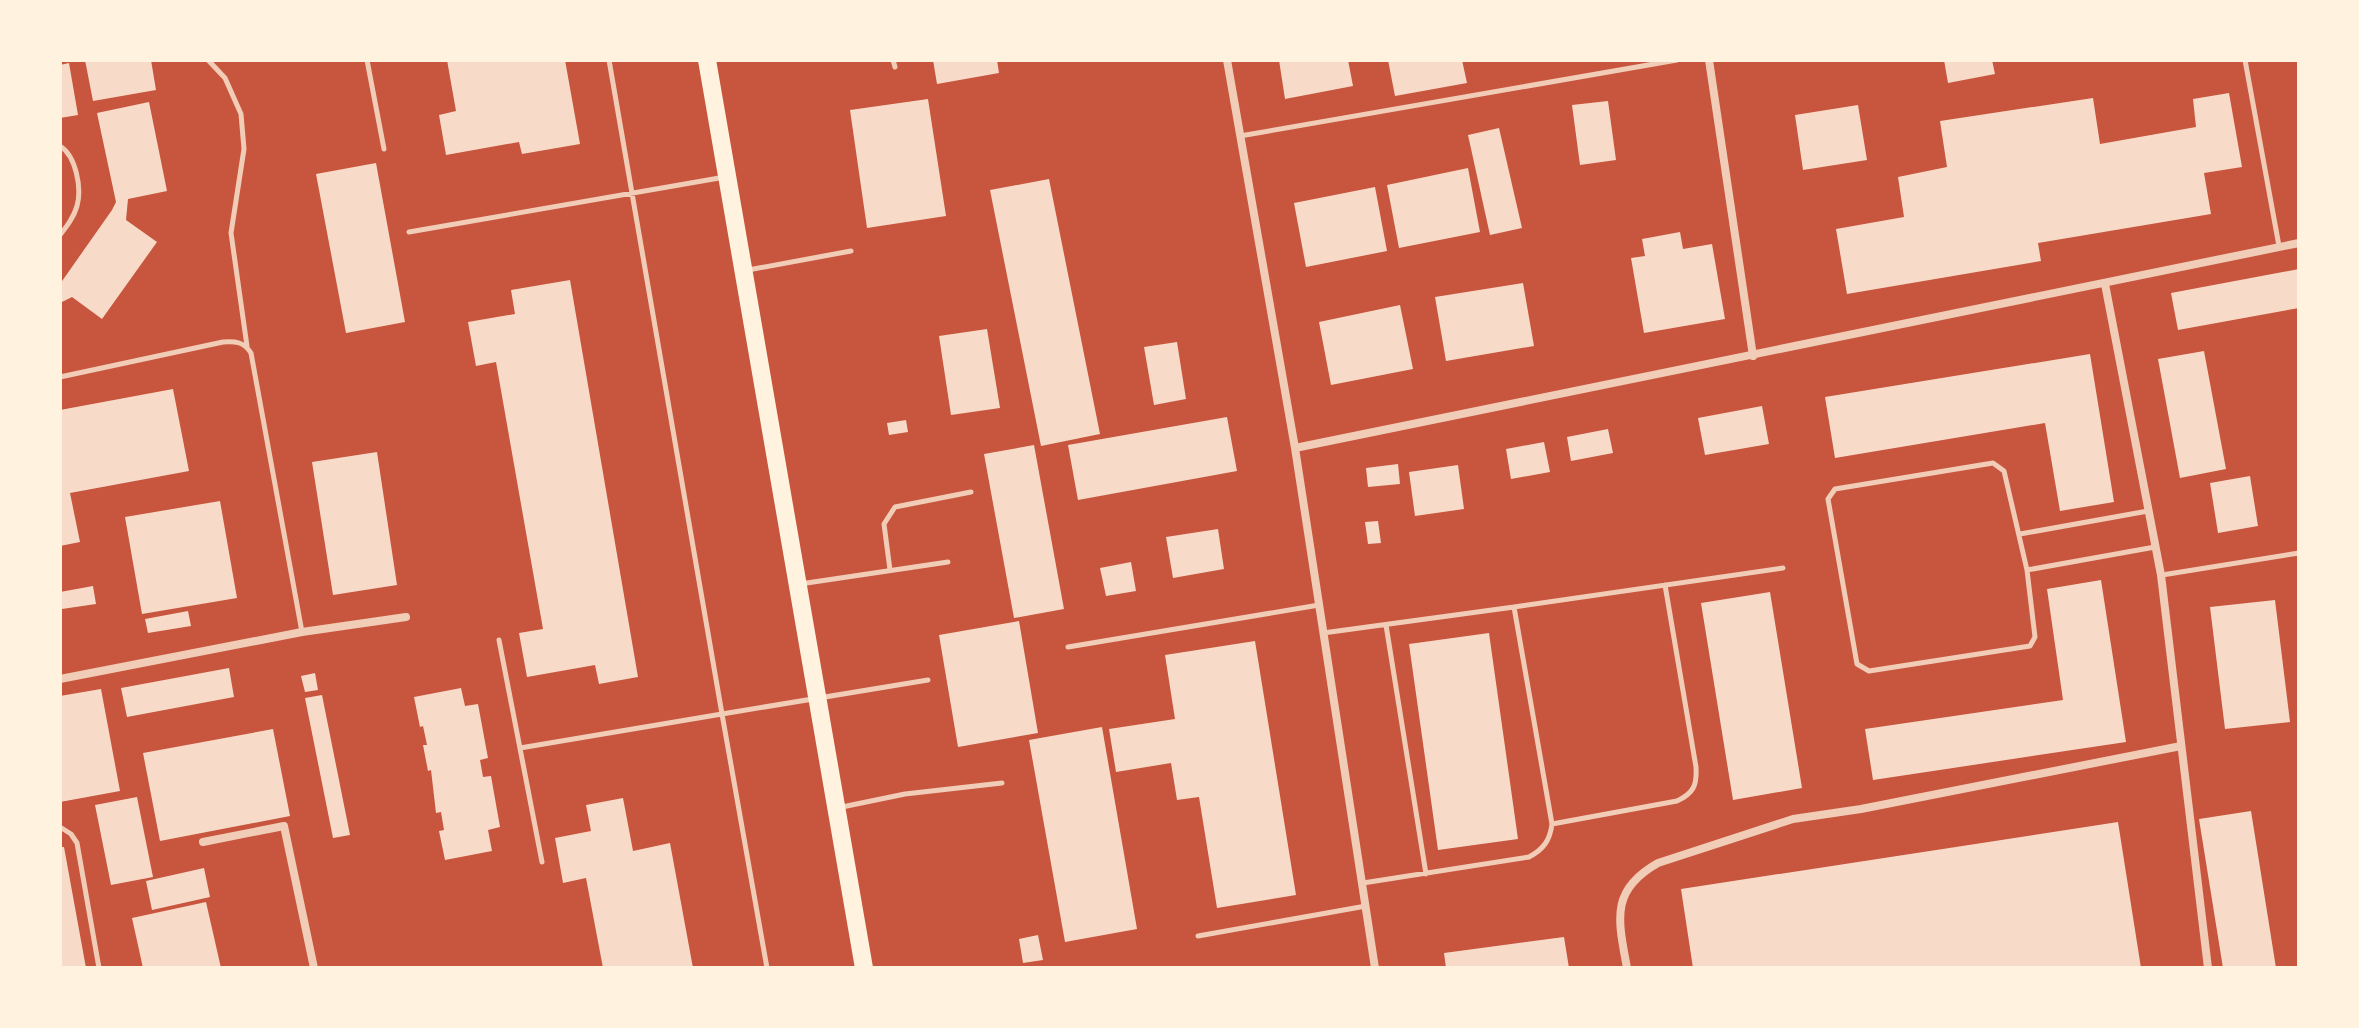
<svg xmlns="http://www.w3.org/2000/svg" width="2359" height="1028" viewBox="0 0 2359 1028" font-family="Inter,sans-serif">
	<rect width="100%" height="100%" fill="#c8553d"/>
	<path fill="#f7dbc8" d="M 85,60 L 151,60 L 156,90 L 93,101 Z
		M 447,60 L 565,60 L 580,144 L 522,154 L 519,142 L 446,155 L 439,115 L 456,111 Z
		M 933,60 L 997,60 L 999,73 L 937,84 Z
		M 1279,60 L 1348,60 L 1353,86 L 1285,99 Z
		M 1388,60 L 1462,60 L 1467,83 L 1395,96 Z
		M 1944,60 L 1992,60 L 1995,74 L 1948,83 Z
		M 69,63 L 78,115 L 60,118 L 60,65 Z
		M 2229,93 L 2242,167 L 2204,173 L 2211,214 L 2038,243 L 2041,261 L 1847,294 L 1836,229 L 1904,217 L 1898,177 L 1947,167 L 1940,121 L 2093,98 L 2100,144 L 2196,127 L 2193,99 Z
		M 928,99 L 946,216 L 867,228 L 850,110 Z
		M 1608,101 L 1616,160 L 1580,165 L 1572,105 Z
		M 149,102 L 167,191 L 128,199 L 126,220 L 157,242 L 102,319 L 72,297 L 60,303 L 60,284 L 112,210 L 116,202 L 97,113 Z
		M 1858,105 L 1867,160 L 1803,170 L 1795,115 Z
		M 1499,128 L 1522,228 L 1490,235 L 1468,135 Z
		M 376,163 L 405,322 L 346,333 L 316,174 Z
		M 1468,168 L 1480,232 L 1399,248 L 1387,185 Z
		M 1049,179 L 1100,434 L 1041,446 L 990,190 Z
		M 1375,187 L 1387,251 L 1306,267 L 1294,203 Z
		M 1680,232 L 1683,249 L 1712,244 L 1725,319 L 1644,333 L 1631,258 L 1645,256 L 1642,239 Z
		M 2299,269 L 2299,308 L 2178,330 L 2171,293 Z
		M 570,280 L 638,677 L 599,684 L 595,665 L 527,677 L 519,633 L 543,629 L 496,362 L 476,366 L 468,322 L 515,314 L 511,290 Z
		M 1523,283 L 1534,346 L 1446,361 L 1435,297 Z
		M 1400,305 L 1413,369 L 1331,385 L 1319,322 Z
		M 987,329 L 1000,408 L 951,415 L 939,336 Z
		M 1177,342 L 1186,399 L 1154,405 L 1144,347 Z
		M 2204,351 L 2226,469 L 2180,478 L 2158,359 Z
		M 2090,354 L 2114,502 L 2060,511 L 2045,423 L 1835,458 L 1825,397 Z
		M 173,389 L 189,471 L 70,493 L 80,542 L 60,546 L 60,410 Z
		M 1762,406 L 1769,444 L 1705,455 L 1698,418 Z
		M 1227,417 L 1237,471 L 1078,500 L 1068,445 Z
		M 906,420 L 908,432 L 889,435 L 887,423 Z
		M 1608,429 L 1613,453 L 1571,461 L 1567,437 Z
		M 1544,442 L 1550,472 L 1511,479 L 1506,449 Z
		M 1034,445 L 1064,609 L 1014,618 L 984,454 Z
		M 377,452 L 397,585 L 333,595 L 312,462 Z
		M 1398,464 L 1400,484 L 1368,487 L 1366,468 Z
		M 1458,465 L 1464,509 L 1415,516 L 1409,472 Z
		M 2250,476 L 2258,526 L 2218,533 L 2210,483 Z
		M 220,501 L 237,598 L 142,614 L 125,517 Z
		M 1378,521 L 1381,543 L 1368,544 L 1365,522 Z
		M 1218,529 L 1224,569 L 1173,578 L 1166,537 Z
		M 1131,562 L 1136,591 L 1106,596 L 1100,568 Z
		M 2101,580 L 2126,742 L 1873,780 L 1865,729 L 2063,700 L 2047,589 Z
		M 93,586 L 96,604 L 62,609 L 60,592 Z
		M 1770,592 L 1802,788 L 1733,800 L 1701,603 Z
		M 2275,600 L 2290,722 L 2225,729 L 2210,607 Z
		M 188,611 L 191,626 L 148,633 L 145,619 Z
		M 1019,621 L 1038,733 L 958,747 L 939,635 Z
		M 1489,633 L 1518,839 L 1438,850 L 1409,644 Z
		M 1255,641 L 1296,895 L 1217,908 L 1199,797 L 1177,800 L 1171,763 L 1116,772 L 1109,729 L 1175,719 L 1165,655 Z
		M 229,668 L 234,697 L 127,717 L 121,688 Z
		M 315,673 L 318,690 L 305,692 L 301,676 Z
		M 461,688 L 465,706 L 478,704 L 488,758 L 480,760 L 483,777 L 491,776 L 500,827 L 488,830 L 492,851 L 445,860 L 439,831 L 444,830 L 441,812 L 436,813 L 431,770 L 428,771 L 423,745 L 427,745 L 423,726 L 420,727 L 414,697 Z
		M 101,689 L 120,791 L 60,802 L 60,696 Z
		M 322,695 L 350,835 L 333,838 L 305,698 Z
		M 1102,727 L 1137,929 L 1065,942 L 1029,740 Z
		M 273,729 L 290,816 L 160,841 L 143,753 Z
		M 137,797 L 153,877 L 111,885 L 95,805 Z
		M 623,798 L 633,851 L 670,843 L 693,968 L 603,968 L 586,878 L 563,883 L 555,838 L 591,831 L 586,805 Z
		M 2251,811 L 2276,968 L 2223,968 L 2199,819 Z
		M 2118,822 L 2141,968 L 1693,968 L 1681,889 Z
		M 60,847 L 64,847 L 86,968 L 60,968 Z
		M 204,868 L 210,897 L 152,910 L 146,881 Z
		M 206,902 L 221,968 L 143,968 L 132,918 Z
		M 1038,935 L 1043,960 L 1023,963 L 1019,939 Z
		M 1564,937 L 1569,968 L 1446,968 L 1444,953 Z"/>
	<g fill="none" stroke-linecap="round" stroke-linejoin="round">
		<path stroke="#f1ccb7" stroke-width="5" d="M 208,60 L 225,78 L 241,114 L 244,149 L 231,233 L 247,346
			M 367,60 L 384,149
			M 893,60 L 895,67
			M 2245,60 L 2279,246
			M 1240,136 L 1677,60
			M 60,146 C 76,156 82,188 77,206 C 74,217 67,226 60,235
			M 409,232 L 725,177
			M 748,270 L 851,251
			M 60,377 L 223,342 C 236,341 244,342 251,353 L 302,632
			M 2020,534 L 2148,511
			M 890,570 L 884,524 L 895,507 L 971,492
			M 2027,570 L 2035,637 L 2030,646 L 1869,671 L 1857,664 L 1828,499 L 1835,489 L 1993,463 L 2004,471 L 2027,570 L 2155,547
			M 2162,575 L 2299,553
			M 800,584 L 948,562
			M 1514,607 L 1783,568
			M 1386,625 L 1426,874
			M 1323,633 L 1514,607 L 1552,824 C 1550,840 1544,849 1529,857 L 1363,883
			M 499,640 L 542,862
			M 1068,647 L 1319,605
			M 520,748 L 722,714 L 609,60
			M 842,807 L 905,794 L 1002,783
			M 1552,824 L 1677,801 C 1694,793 1697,785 1696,767 L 1665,585
			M 60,827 L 71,834 L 77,843 L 99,968
			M 1198,936 L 1366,906
			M 767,968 L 722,714 L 928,680"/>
		<path stroke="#f1ccb7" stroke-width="8" d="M 1227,60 L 1295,448 L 1375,968
			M 1709,60 L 1753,356
			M 2105,284 L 2161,575 L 2208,968
			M 1295,448 L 2299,243
			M 60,679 L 302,632 L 406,617
			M 203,842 L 284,826 L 314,968
			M 1627,968 C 1618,919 1610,890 1658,863 L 1793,819 L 1861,809 L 2181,746"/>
		<path stroke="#fff3e0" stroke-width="18" d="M 707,60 L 864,968"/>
	</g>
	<rect width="2359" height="1028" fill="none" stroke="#fff3e0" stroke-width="124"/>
</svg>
